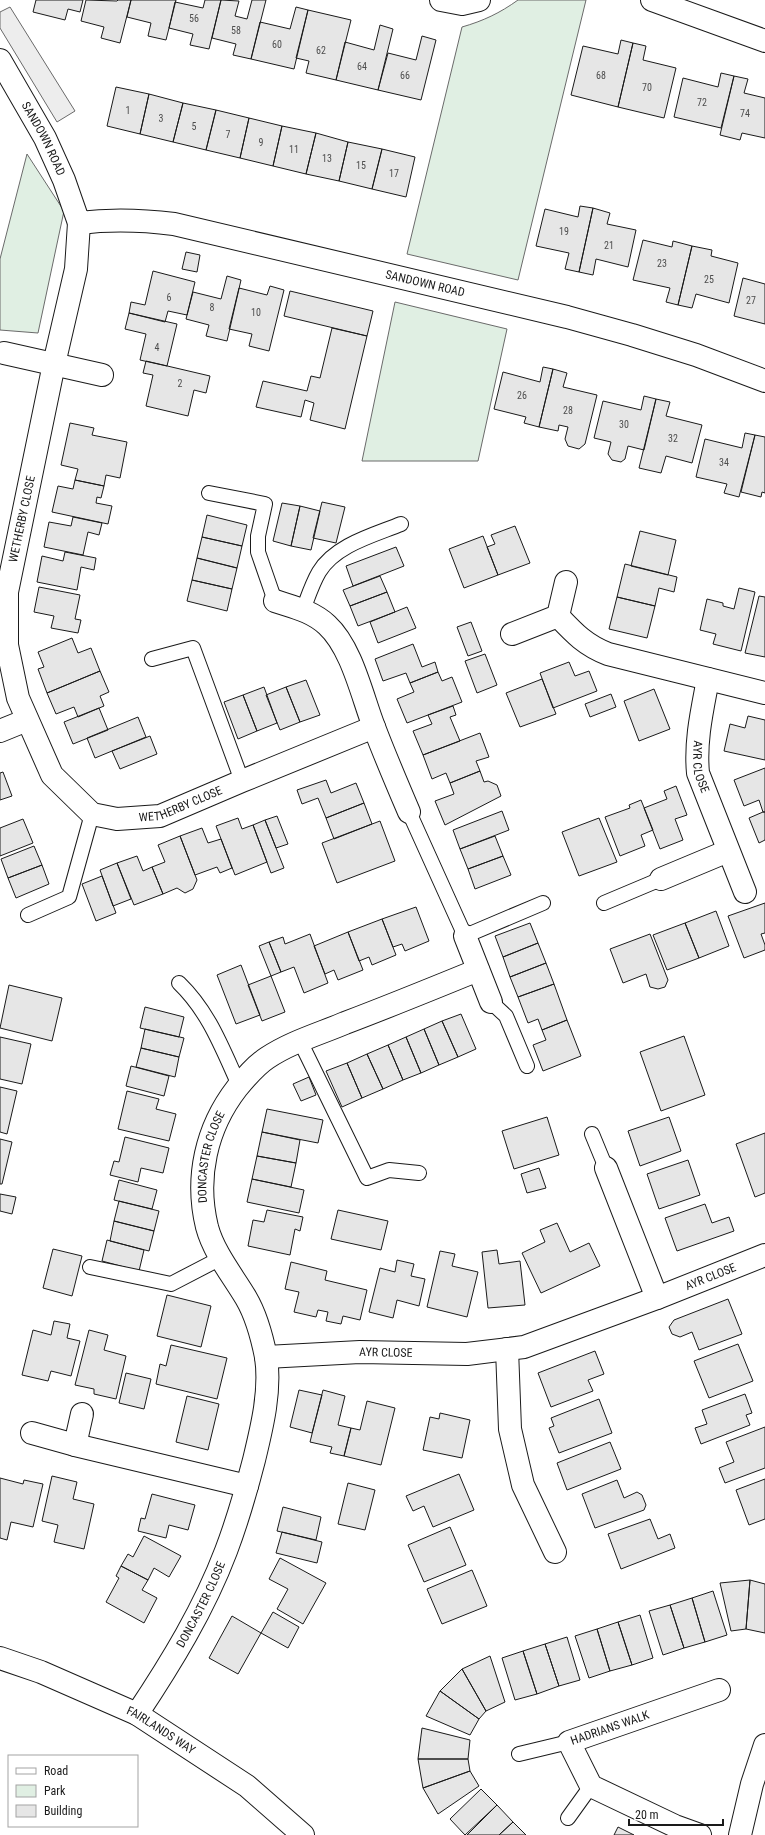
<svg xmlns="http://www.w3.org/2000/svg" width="765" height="1835" viewBox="0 0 765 1835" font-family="'Roboto Condensed',sans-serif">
	<rect width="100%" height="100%" fill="#fff"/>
	<path fill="#e0efe3" stroke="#6a6a6a" d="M 518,0 L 586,0 L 518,280 L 407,254 L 462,27 C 483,21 500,13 518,0 Z
		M 27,154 L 64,211 L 38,333 L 0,330 L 0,259 Z
		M 395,302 L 507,329 L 478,461 L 362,461 Z"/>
	<path fill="#ededed" stroke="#6a6a6a" d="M 10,7 L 75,111 L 57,122 L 0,28 L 0,12 Z"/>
	<path fill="#e6e6e6" stroke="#1a1a1a" d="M 36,0 L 83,0 L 80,12 L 68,9 L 65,20 L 33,12 Z
		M 86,0 L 117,1 L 118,0 L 131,0 L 120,43 L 101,38 L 104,27 L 81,21 Z
		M 131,0 L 176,0 L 166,40 L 148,36 L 151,23 L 127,17 Z
		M 205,0 L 221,0 L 209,49 L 190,45 L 193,34 L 169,28 L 175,2 L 203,8 Z
		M 221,0 L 239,1 L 235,16 L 247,19 L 252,0 L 266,0 L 251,59 L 233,55 L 236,44 L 212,38 Z
		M 296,7 L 308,10 L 294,69 L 251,59 L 260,22 L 290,29 Z
		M 308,10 L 351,20 L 336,80 L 306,73 L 309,61 L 296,58 Z
		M 380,25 L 393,29 L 378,90 L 336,80 L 345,42 L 374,50 Z
		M 422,36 L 436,40 L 421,100 L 378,90 L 388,53 L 416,60 Z
		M 621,40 L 633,43 L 618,107 L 571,95 L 583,46 L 618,54 Z
		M 633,43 L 646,46 L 643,60 L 676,68 L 664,118 L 618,107 Z
		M 721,73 L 734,76 L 721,128 L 674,117 L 683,78 L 718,87 Z
		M 734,76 L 748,79 L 744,93 L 765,98 L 765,138 L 742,133 L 740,140 L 720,135 Z
		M 116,87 L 149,94 L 140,134 L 107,126 Z
		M 149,94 L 183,103 L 173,142 L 140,134 Z
		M 183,103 L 216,110 L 206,150 L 173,142 Z
		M 216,110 L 249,118 L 240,158 L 206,150 Z
		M 249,118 L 282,126 L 273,166 L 240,158 Z
		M 282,126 L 316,133 L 306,174 L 273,166 Z
		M 316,133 L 348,142 L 339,181 L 306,174 Z
		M 348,142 L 382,149 L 372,189 L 339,181 Z
		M 382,149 L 415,157 L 406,197 L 372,189 Z
		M 580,206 L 593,208 L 579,272 L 565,269 L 569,253 L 536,246 L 545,209 L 578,217 Z
		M 593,208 L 610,213 L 607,224 L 636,230 L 628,267 L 596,259 L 593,275 L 579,272 Z
		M 643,240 L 672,247 L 673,241 L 692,246 L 678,305 L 666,302 L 670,288 L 633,280 Z
		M 692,246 L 712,250 L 711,256 L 738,263 L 729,303 L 696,294 L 692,308 L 678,305 Z
		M 186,252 L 200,255 L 197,272 L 182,269 Z
		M 153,271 L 195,282 L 187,315 L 168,311 L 165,322 L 129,313 L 131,302 L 145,305 Z
		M 227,276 L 241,280 L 227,341 L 206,336 L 209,325 L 186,319 L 193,292 L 221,299 Z
		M 743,278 L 765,284 L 765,324 L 734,316 Z
		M 270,286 L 284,290 L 269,351 L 249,346 L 252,334 L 229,329 L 239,288 L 267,295 Z
		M 290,291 L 373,311 L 367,336 L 284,316 Z
		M 129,313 L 177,324 L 167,366 L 140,360 L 146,334 L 125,329 Z
		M 332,328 L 367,336 L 345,429 L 310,420 L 314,403 L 305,400 L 301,417 L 256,407 L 263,381 L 307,391 L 311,376 L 320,378 Z
		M 146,361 L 210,376 L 206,393 L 194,390 L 188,416 L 146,406 L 153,375 L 143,373 Z
		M 543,367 L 553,369 L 539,427 L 524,423 L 526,417 L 494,409 L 503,372 L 540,382 Z
		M 553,369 L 567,373 L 563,387 L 597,395 L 585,444 L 579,449 L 568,446 L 565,439 L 568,427 L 559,425 L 558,431 L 539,427 Z
		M 644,396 L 656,399 L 644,450 L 628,446 L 625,459 L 621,462 L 612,460 L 608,454 L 611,442 L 594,438 L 603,401 L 641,410 Z
		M 656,399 L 670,402 L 666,416 L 702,425 L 692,463 L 666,456 L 661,473 L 639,468 Z
		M 70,423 L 94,428 L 92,435 L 127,442 L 120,478 L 106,475 L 104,486 L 75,480 L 78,469 L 61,465 Z
		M 745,433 L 755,435 L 739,497 L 724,493 L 727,484 L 696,477 L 705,439 L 742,448 Z
		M 755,435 L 765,437 L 765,493 L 762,492 L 761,497 L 741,492 Z
		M 75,480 L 104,486 L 101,498 L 97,497 L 96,503 L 112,506 L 108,524 L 52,512 L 58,486 L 73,489 Z
		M 322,502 L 345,507 L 336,543 L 313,538 Z
		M 282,503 L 300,506 L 291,546 L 273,541 Z
		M 300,506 L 320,511 L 311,550 L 291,546 Z
		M 207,515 L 247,525 L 242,546 L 202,537 Z
		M 73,517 L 102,523 L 99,535 L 88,532 L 83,555 L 44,547 L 49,522 L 71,526 Z
		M 515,526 L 530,563 L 498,575 L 487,547 L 495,544 L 491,535 Z
		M 640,531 L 676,540 L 668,575 L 631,566 Z
		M 483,536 L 498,575 L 464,588 L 449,549 Z
		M 202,537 L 242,546 L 237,568 L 197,558 Z
		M 396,547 L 404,566 L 353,586 L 346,566 Z
		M 65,552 L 96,558 L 94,570 L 81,567 L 77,590 L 37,582 L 42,556 L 63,561 Z
		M 197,558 L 237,568 L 232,589 L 192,580 Z
		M 625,564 L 677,577 L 674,592 L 659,588 L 655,606 L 617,597 Z
		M 380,576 L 387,592 L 350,606 L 343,590 Z
		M 192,580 L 232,589 L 227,611 L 187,601 Z
		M 39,587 L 80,595 L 75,619 L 81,620 L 78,633 L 51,628 L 54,616 L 34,612 Z
		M 739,588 L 755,592 L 741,651 L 713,644 L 716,634 L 700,630 L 707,599 L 723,603 L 723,606 L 734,609 Z
		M 387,592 L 395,612 L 358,626 L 350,606 Z
		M 759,596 L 765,597 L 765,657 L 745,653 Z
		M 617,597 L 655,606 L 647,638 L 609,629 Z
		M 407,607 L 416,628 L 378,643 L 370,622 Z
		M 471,622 L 482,651 L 468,656 L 457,627 Z
		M 72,638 L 78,653 L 91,648 L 100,671 L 47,693 L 38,669 L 44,667 L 38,652 Z
		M 413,644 L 422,667 L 435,662 L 438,672 L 410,683 L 406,673 L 383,681 L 375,659 Z
		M 485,654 L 497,685 L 477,693 L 465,661 Z
		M 569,662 L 575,676 L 589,671 L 597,691 L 553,708 L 540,673 Z
		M 100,671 L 109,692 L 100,696 L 104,706 L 78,717 L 74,707 L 56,714 L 47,693 Z
		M 438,672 L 442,681 L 452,677 L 462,702 L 407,723 L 397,699 L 414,692 L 410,683 Z
		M 542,679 L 556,714 L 520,727 L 506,693 Z
		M 306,680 L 320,715 L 300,722 L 286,687 Z
		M 264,687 L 277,723 L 257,731 L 243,695 Z
		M 286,687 L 300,722 L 280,730 L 266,695 Z
		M 654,689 L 670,729 L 639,741 L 624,701 Z
		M 611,694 L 616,707 L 590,717 L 585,704 Z
		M 243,695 L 257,731 L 238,739 L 224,702 Z
		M 453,706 L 456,715 L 450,717 L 460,741 L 423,755 L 413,731 L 432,724 L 428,715 Z
		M 99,708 L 108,730 L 73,744 L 64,722 Z
		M 748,716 L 765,720 L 765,760 L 724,751 L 730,724 L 745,728 Z
		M 138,717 L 146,737 L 95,758 L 87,738 Z
		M 480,733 L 489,757 L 476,761 L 480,771 L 450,783 L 446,773 L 432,779 L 423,755 Z
		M 150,736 L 157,754 L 120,769 L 112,751 Z
		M 765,768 L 765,812 L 763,812 L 759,800 L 744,806 L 734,780 Z
		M 480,771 L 484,782 L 488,781 L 497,785 L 501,796 L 445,825 L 435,801 L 454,794 L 450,783 Z
		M 3,772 L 12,796 L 0,800 L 0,773 Z
		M 326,780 L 331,793 L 356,783 L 364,803 L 326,818 L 318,798 L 302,804 L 297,790 Z
		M 676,786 L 687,815 L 675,819 L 683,840 L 660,849 L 644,808 L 667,799 L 664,791 Z
		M 641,800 L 653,830 L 641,835 L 645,846 L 620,856 L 605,817 L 630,808 L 629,805 Z
		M 364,803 L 372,824 L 334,839 L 326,818 Z
		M 502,811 L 509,830 L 460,849 L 453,830 Z
		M 763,812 L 765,812 L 765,840 L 759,843 L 749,818 Z
		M 277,816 L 288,844 L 276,848 L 265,820 Z
		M 238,818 L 242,829 L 253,825 L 267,862 L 235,875 L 216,826 Z
		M 599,818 L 617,862 L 579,876 L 562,832 Z
		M 23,819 L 33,843 L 0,856 L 0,828 Z
		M 265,820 L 284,868 L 271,873 L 253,825 Z
		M 380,821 L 395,861 L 337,883 L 322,843 Z
		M 202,828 L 208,843 L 221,839 L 232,868 L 220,873 L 217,867 L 195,875 L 180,836 Z
		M 180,836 L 197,880 L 193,889 L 185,893 L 177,888 L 163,894 L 152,867 L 165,862 L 158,845 Z
		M 495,836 L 503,856 L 468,869 L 460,849 Z
		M 34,846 L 42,865 L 8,878 L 1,859 Z
		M 137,856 L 143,871 L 152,867 L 163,894 L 134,905 L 117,863 Z
		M 503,856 L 511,875 L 475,889 L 468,869 Z
		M 117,863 L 131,899 L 113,906 L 100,870 Z
		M 42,865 L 49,884 L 16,898 L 8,878 Z
		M 102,876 L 116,913 L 96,921 L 82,884 Z
		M 765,903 L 765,933 L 761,934 L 765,945 L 765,950 L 744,958 L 728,916 Z
		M 416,907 L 429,941 L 405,951 L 402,944 L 393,947 L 382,919 Z
		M 716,911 L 729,946 L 699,958 L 685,923 Z
		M 382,919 L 396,955 L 372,965 L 369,957 L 359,961 L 348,932 Z
		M 530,923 L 538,943 L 503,957 L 495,936 Z
		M 685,923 L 699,958 L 667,970 L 653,935 Z
		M 348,932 L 363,970 L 338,980 L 334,970 L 325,974 L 314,946 Z
		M 310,934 L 328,983 L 304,993 L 294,967 L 281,972 L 269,942 L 283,937 L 285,944 Z
		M 650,934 L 668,980 L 665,987 L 658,989 L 650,987 L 646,974 L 623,983 L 610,949 Z
		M 269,942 L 281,972 L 271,976 L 259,946 Z
		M 538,943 L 546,963 L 510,977 L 503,957 Z
		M 546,963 L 554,984 L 518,997 L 510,977 Z
		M 241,965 L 260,1015 L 236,1024 L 217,975 Z
		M 271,976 L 285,1012 L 262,1021 L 248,985 Z
		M 554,984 L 567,1020 L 542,1030 L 538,1019 L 528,1023 L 518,997 Z
		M 9,985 L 62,998 L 52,1041 L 0,1028 Z
		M 145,1007 L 184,1017 L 179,1037 L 140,1028 Z
		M 461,1014 L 476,1049 L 458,1057 L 442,1021 Z
		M 567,1020 L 581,1056 L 543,1071 L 533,1045 L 546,1040 L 542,1030 Z
		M 442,1021 L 458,1057 L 439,1065 L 424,1029 Z
		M 145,1029 L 184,1038 L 179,1057 L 141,1048 Z
		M 424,1029 L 439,1065 L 421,1073 L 406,1037 Z
		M 684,1036 L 705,1095 L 661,1111 L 640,1052 Z
		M 0,1037 L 31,1044 L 22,1084 L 0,1079 Z
		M 406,1037 L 421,1073 L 403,1080 L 388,1045 Z
		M 388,1045 L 403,1080 L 383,1089 L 367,1054 Z
		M 141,1048 L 179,1057 L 175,1077 L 136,1067 Z
		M 367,1054 L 383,1089 L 362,1098 L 347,1063 Z
		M 347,1063 L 362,1098 L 342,1107 L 326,1071 Z
		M 131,1066 L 169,1076 L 164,1096 L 126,1086 Z
		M 309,1077 L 316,1095 L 301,1101 L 293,1084 Z
		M 0,1087 L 17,1091 L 7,1134 L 0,1132 Z
		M 127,1091 L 159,1099 L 156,1109 L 176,1114 L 169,1141 L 118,1129 Z
		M 267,1109 L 323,1120 L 318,1143 L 262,1132 Z
		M 547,1117 L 559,1155 L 514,1169 L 502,1131 Z
		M 669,1117 L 681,1151 L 640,1166 L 628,1131 Z
		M 262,1132 L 300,1140 L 296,1163 L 257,1156 Z
		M 765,1133 L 765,1193 L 755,1197 L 736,1144 Z
		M 125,1137 L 169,1148 L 163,1173 L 141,1168 L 138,1182 L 110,1175 L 114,1161 L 119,1162 Z
		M 0,1139 L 12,1142 L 2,1184 L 0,1184 Z
		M 257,1156 L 296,1163 L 291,1187 L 252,1179 Z
		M 688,1160 L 700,1195 L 659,1209 L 647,1174 Z
		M 539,1168 L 546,1188 L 527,1193 L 521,1174 Z
		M 252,1179 L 304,1190 L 299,1213 L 247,1202 Z
		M 119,1180 L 157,1190 L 152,1209 L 114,1200 Z
		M 0,1194 L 16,1197 L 12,1214 L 0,1211 Z
		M 119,1201 L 159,1211 L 154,1231 L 114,1221 Z
		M 705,1204 L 712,1223 L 729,1217 L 734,1231 L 677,1251 L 665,1218 Z
		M 267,1210 L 303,1217 L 300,1231 L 295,1229 L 290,1255 L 248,1246 L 253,1220 L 264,1222 Z
		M 338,1210 L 388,1221 L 381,1250 L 331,1239 Z
		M 114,1221 L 154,1231 L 149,1251 L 110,1241 Z
		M 557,1223 L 570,1252 L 589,1243 L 600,1266 L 541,1293 L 522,1253 L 545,1242 L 540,1230 Z
		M 107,1240 L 144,1250 L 139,1271 L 102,1261 Z
		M 53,1249 L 82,1256 L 72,1296 L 43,1288 Z
		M 497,1250 L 499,1264 L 520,1261 L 525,1305 L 488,1308 L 482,1252 Z
		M 440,1251 L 455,1254 L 452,1266 L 478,1272 L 467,1317 L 427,1307 Z
		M 397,1260 L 414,1264 L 411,1276 L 425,1279 L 419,1306 L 397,1300 L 393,1318 L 369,1312 L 380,1268 L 395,1272 Z
		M 291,1262 L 327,1271 L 325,1280 L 367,1290 L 360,1320 L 343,1316 L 341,1324 L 326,1321 L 328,1312 L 318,1310 L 316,1317 L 294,1312 L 299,1292 L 285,1289 Z
		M 167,1295 L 211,1306 L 201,1347 L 157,1336 Z
		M 728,1299 L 742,1334 L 699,1350 L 692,1332 L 680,1337 L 672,1334 L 669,1327 L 674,1320 Z
		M 54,1321 L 70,1324 L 67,1338 L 80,1341 L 71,1376 L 51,1371 L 48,1381 L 22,1375 L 33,1330 L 51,1335 Z
		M 89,1330 L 108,1335 L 104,1350 L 126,1356 L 116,1399 L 94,1394 L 94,1389 L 75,1385 Z
		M 738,1344 L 753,1381 L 709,1398 L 694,1361 Z
		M 171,1345 L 227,1358 L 217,1399 L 156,1384 L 160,1364 L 166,1366 Z
		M 595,1351 L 604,1374 L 588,1380 L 593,1391 L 551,1407 L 538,1373 Z
		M 126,1373 L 151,1379 L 144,1409 L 119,1403 Z
		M 299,1390 L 322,1395 L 312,1433 L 290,1427 Z
		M 323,1390 L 345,1396 L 338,1425 L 351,1428 L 344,1456 L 330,1453 L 332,1447 L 310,1442 Z
		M 745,1394 L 752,1413 L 746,1415 L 750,1425 L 701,1444 L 695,1428 L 707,1424 L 702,1410 Z
		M 187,1396 L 219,1404 L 208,1450 L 176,1442 Z
		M 599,1399 L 612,1433 L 559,1453 L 549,1428 L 554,1426 L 551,1418 Z
		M 367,1401 L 395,1408 L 381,1465 L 344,1456 L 351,1428 L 360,1430 Z
		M 440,1413 L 470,1420 L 462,1458 L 423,1450 L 430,1417 L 439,1419 Z
		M 765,1427 L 765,1468 L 725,1483 L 719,1468 L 734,1462 L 726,1442 Z
		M 610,1442 L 621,1469 L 567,1490 L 557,1463 Z
		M 459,1474 L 474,1510 L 433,1527 L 424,1506 L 413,1511 L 406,1496 Z
		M 52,1476 L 77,1482 L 73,1499 L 94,1504 L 84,1549 L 54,1542 L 58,1525 L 42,1521 Z
		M 0,1478 L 23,1484 L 24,1480 L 43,1484 L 33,1527 L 11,1522 L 7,1540 L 0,1538 Z
		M 765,1479 L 765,1519 L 749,1525 L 736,1490 Z
		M 617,1480 L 624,1498 L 637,1492 L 642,1495 L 646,1505 L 644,1510 L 595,1528 L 582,1494 Z
		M 348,1483 L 375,1490 L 365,1530 L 338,1524 Z
		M 152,1494 L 195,1505 L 188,1530 L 169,1525 L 166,1538 L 138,1531 L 141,1518 L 145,1519 Z
		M 283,1507 L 321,1517 L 316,1540 L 277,1531 Z
		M 650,1519 L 658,1539 L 670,1534 L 675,1548 L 621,1569 L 608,1534 Z
		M 450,1527 L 466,1565 L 424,1582 L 408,1545 Z
		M 282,1532 L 322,1542 L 317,1563 L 276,1553 Z
		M 144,1536 L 181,1556 L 169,1577 L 154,1568 L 148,1580 L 121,1566 L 128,1554 L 133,1557 Z
		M 280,1558 L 326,1583 L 303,1624 L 277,1609 L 288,1589 L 269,1579 Z
		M 121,1566 L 148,1580 L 142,1590 L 157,1598 L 144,1623 L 106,1602 L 119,1578 L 116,1576 Z
		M 472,1570 L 487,1606 L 442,1624 L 427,1589 Z
		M 750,1580 L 746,1629 L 731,1631 L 720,1583 Z
		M 750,1580 L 765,1584 L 765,1633 L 746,1629 Z
		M 713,1591 L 727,1635 L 705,1642 L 692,1598 Z
		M 692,1598 L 705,1642 L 684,1648 L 670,1605 Z
		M 670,1605 L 684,1648 L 663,1655 L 649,1611 Z
		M 273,1612 L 299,1627 L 288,1648 L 261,1633 Z
		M 640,1615 L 653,1658 L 632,1665 L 618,1622 Z
		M 232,1616 L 261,1633 L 238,1674 L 209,1658 Z
		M 618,1622 L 632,1665 L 610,1671 L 597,1629 Z
		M 597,1629 L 610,1671 L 589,1678 L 575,1636 Z
		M 567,1637 L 580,1680 L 559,1686 L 545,1644 Z
		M 545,1644 L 559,1686 L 537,1694 L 523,1651 Z
		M 523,1651 L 537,1694 L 515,1700 L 502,1658 Z
		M 490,1656 L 505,1702 L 486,1711 L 462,1669 Z
		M 462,1669 L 486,1711 L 479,1719 L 440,1691 Z
		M 440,1691 L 479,1719 L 470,1735 L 426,1716 Z
		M 422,1728 L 470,1740 L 468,1759 L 418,1759 Z
		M 418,1759 L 468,1759 L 470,1771 L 423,1788 Z
		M 470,1771 L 479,1786 L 438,1814 L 423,1788 Z
		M 481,1789 L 497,1805 L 465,1835 L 450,1819 Z
		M 497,1805 L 513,1822 L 499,1835 L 467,1835 Z
		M 513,1822 L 526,1835 L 499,1835 Z
		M 618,1827 L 634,1835 L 614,1835 Z"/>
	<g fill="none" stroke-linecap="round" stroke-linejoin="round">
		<g stroke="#1a1a1a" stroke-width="16">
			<path id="service" d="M 209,493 L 265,504 L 258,536 L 258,552 L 275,601
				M 303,610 C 308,597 312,584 319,572 C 335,545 374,535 401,524
				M 152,659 L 193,648 L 242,781
				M 409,812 L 465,936 L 543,903
				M 604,903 L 661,879
				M 28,915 L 69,897 L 92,814
				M 179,983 C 209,1012 222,1048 239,1085
				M 491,1002 L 506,1016 L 527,1066
				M 300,1041 L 367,1178 L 389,1170 L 419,1173
				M 592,1134 L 606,1168
				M 90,1267 L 171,1284 L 221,1258
				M 519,1754 L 569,1742
				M 568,1818 L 591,1786"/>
		</g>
		<g stroke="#1a1a1a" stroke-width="24">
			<g id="minor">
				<path d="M 441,0 L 462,4 L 479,0"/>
				<path d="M 652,0 L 765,41"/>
				<path id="s1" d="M 0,60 L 45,138 L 64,180 L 79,223 C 111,219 142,220 174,224 L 567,317 L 632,335 L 696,355 L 765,381"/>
				<path id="s2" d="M 79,223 L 76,269 L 54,364 L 7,592 L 7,645 L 18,698 L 52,775 L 92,814 L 117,819 L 160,816 L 242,781 L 374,727"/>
				<path d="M 4,353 L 102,375"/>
				<path d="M 275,601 C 293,607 312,611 327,625 C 352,648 362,696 374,727 C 385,756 397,784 409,812"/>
				<path d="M 558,616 C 574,633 585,645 608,654 L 765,693"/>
				<path d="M 512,634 L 558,616 L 566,582"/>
				<path id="s3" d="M 708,679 C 702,711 695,741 698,773 L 745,892"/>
				<path d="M 0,731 L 27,720"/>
				<path d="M 661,879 L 728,851"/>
				<path d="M 465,936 L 491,1002"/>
				<path d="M 606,1168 L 657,1298"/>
				<path d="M 507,1349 L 510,1429 L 523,1485 L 555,1552"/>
				<path id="s4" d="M 266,1357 L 360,1352 L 467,1354 L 524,1347 L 657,1298 L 765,1255"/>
				<path d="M 32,1433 L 75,1445 L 247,1486"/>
				<path d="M 75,1445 L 82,1414"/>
				<path id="s5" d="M 137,1714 C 171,1663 204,1609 226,1551 C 237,1522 246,1491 254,1460 C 262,1427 271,1391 266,1357 C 262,1337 256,1315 246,1298 C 233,1276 214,1253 207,1227 C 195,1178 206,1128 237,1088 C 246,1077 255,1066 267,1058 C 291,1042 319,1034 345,1023 C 390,1006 434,988 478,970"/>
				<path id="s6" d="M 700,1835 L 675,1826 L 591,1786 L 569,1742 L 719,1690"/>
				<path d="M 740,1835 L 752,1784 L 765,1745"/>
			</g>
		</g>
		<g stroke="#1a1a1a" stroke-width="24">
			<g id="secondary">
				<path id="s7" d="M 0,1658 L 41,1672 L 137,1714 L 247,1786 L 303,1835"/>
			</g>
		</g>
		<use href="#service" stroke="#fff" stroke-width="14"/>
		<use href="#minor" stroke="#fff" stroke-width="22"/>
		<use href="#secondary" stroke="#fff" stroke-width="22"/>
	</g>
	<g text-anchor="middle" stroke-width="3" stroke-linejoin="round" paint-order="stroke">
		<g font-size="10" fill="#4d4d4d">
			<text x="194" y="22">56</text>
			<text x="236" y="34">58</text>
			<text x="277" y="48">60</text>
			<text x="321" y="54">62</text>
			<text x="362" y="70">64</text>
			<text x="405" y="79">66</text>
			<text x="601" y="79">68</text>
			<text x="647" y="91">70</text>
			<text x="702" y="106">72</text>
			<text x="128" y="114">1</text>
			<text x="745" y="117">74</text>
			<text x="161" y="122">3</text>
			<text x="194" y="130">5</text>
			<text x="228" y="138">7</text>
			<text x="261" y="146">9</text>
			<text x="294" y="153">11</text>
			<text x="327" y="162">13</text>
			<text x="361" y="169">15</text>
			<text x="394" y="177">17</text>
			<text x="564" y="235">19</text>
			<text x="609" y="249">21</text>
			<text x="662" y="267">23</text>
			<text x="709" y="283">25</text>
			<text x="169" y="301">6</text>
			<text x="751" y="304">27</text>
			<text x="212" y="311">8</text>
			<text x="256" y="316">10</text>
			<text x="157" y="351">4</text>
			<text x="180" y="387">2</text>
			<text x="522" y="399">26</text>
			<text x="568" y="414">28</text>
			<text x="624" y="428">30</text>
			<text x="673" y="442">32</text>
			<text x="724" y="466">34</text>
		</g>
		<g font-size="12" fill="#1a1a1a" stroke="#fff">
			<text dy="4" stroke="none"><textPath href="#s1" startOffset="90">SANDOWN ROAD</textPath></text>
			<text dy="4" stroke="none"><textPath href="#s1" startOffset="535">SANDOWN ROAD</textPath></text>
			<text transform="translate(22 519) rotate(-78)" y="4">WETHERBY CLOSE</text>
			<text dy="4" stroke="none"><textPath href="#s3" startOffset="89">AYR CLOSE</textPath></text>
			<text dy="4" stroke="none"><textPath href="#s2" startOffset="715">WETHERBY CLOSE</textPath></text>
			<text dy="4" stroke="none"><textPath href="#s5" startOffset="601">DONCASTER CLOSE</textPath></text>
			<text dy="4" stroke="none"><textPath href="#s4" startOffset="458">AYR CLOSE</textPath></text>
			<text dy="4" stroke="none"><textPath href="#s4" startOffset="120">AYR CLOSE</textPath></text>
			<text dy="4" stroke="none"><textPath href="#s5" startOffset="127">DONCASTER CLOSE</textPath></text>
			<text dy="4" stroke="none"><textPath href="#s6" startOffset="212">HADRIANS WALK</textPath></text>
			<text dy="4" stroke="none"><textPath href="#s7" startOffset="177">FAIRLANDS WAY</textPath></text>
		</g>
	</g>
	<rect x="8" y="1755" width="130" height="72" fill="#ffffff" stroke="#a3a3a3"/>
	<rect x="16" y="1768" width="20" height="6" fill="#ffffff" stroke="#a3a3a3"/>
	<text x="44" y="1775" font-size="12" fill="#1a1a1a">Road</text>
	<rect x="16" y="1785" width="20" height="12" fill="#e0efe3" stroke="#a3a3a3"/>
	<text x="44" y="1795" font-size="12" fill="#1a1a1a">Park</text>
	<rect x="16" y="1805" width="20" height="12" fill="#e6e6e6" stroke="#a3a3a3"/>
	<text x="44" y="1815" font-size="12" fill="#1a1a1a">Building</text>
	<path d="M629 1819v6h94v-6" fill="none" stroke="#1a1a1a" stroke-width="2"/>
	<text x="635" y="1819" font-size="12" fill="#1a1a1a" stroke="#ffffff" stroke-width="3" paint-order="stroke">20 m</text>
</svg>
